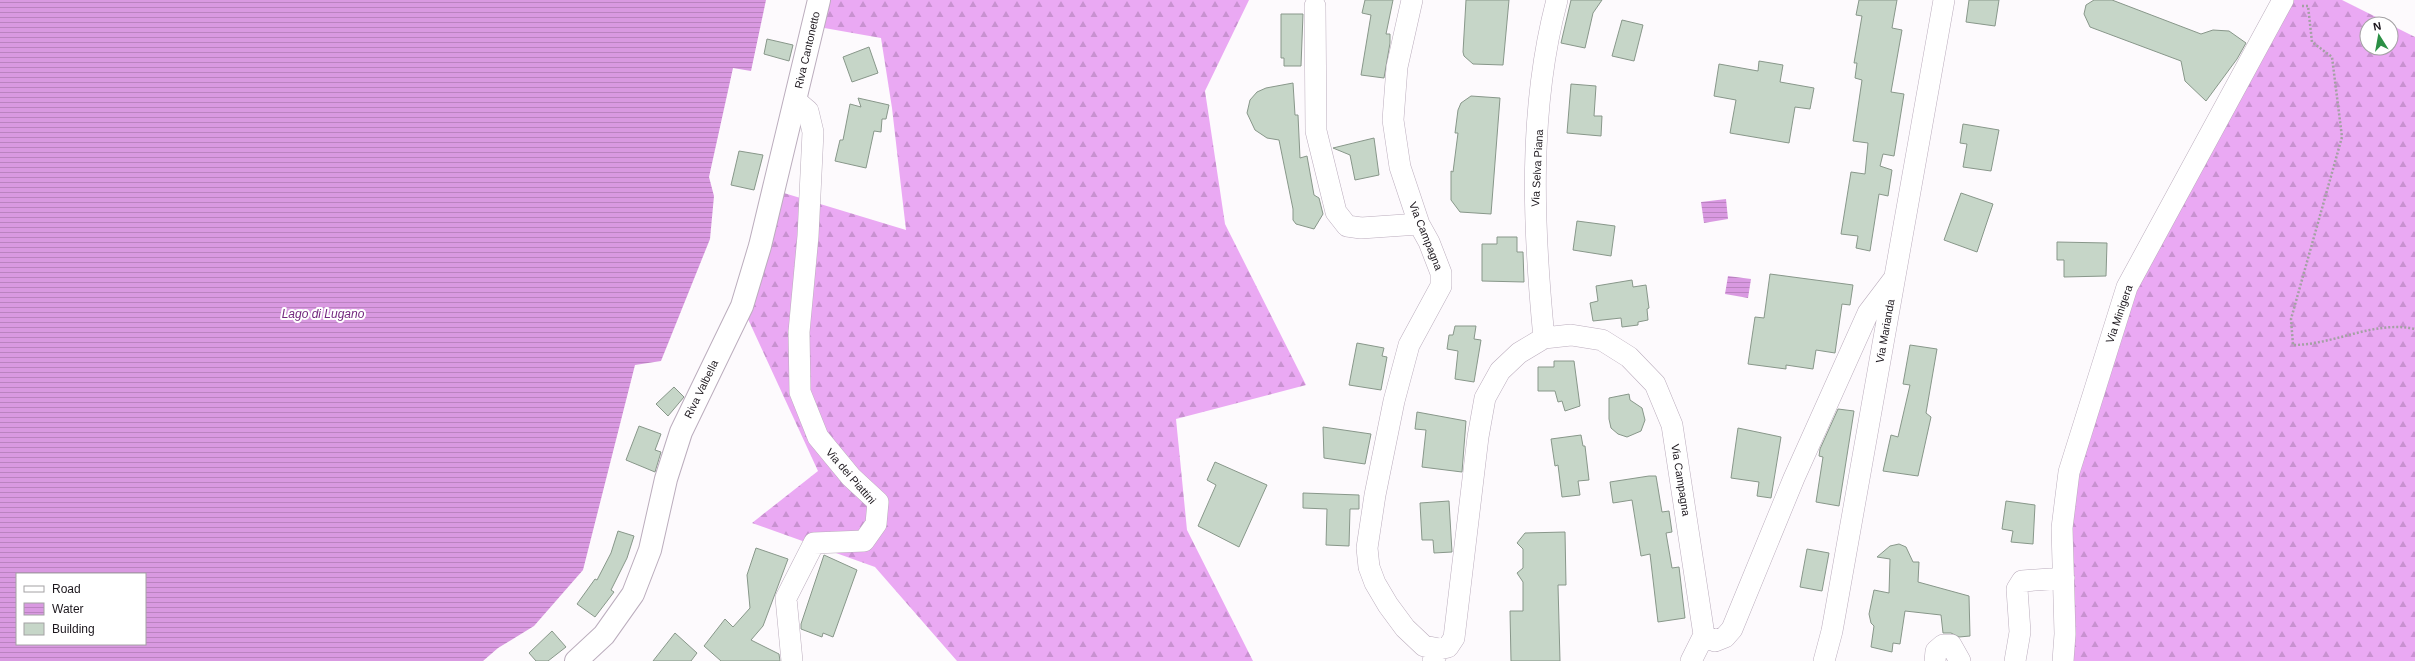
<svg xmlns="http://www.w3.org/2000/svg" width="2415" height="661" viewBox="0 0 2415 661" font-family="Helvetica,sans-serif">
	<defs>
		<pattern id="forest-firs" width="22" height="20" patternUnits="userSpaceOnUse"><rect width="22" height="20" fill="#eaa9f3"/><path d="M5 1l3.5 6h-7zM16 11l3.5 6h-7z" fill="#c891d0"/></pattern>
		<pattern id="water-rules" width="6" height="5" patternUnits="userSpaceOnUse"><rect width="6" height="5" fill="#d999e1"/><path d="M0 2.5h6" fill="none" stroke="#ba83c0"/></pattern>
	</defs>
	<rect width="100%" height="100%" fill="#fdfafd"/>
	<path fill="url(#forest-firs)" d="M 819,0 L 1249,0 L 1205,91 L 1225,224 L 1306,385 L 1176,419 L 1187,530 L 1253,661 L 957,661 L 875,567 L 752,523 L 818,471 L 742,306 L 774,190 L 906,230 L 892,108 L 881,38 L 813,26 Z
		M 2283,0 L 2342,0 L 2390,24 L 2367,24 L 2367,48 L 2391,48 L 2391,25 L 2415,37 L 2415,661 L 2063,661 L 2062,528 L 2127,287 Z"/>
	<path fill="url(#water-rules)" fill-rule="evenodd" d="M 0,0 L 766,0 L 751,71 L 733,68 L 709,177 L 714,196 L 710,239 L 661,361 L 635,365 L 583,570 L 534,626 L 498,648 L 483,661 L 0,661 ZM 17,574 L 145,574 L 145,644 L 17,644 Z
		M 1726,199 L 1728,219 L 1704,223 L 1701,202 Z
		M 1728,276 L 1751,279 L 1748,298 L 1725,294 Z"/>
	<path fill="#c6d6c8" stroke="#88978a" d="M 1365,0 L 1393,0 L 1386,34 L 1390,34 L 1390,43 L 1384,78 L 1361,75 L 1371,15 L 1362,13 Z
		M 1466,0 L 1509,0 L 1503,65 L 1473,64 L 1464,56 L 1463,52 Z
		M 1571,0 L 1602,0 L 1593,13 L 1585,48 L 1561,43 Z
		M 1859,0 L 1897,0 L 1892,28 L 1902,30 L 1891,92 L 1904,94 L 1894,156 L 1883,154 L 1880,166 L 1892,170 L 1888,196 L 1879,194 L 1870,251 L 1856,248 L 1858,236 L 1841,234 L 1851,172 L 1865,174 L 1868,143 L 1853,141 L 1862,80 L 1855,78 L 1857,63 L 1854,63 L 1862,16 L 1856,15 Z
		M 1969,0 L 1999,0 L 1995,26 L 1966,22 Z
		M 2094,0 L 2112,0 L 2201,34 L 2213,30 L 2229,31 L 2246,43 L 2237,59 L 2206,101 L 2185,81 L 2181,61 L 2090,27 L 2084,14 L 2086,5 Z
		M 1281,14 L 1303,14 L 1301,66 L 1284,66 L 1284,58 L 1281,58 Z
		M 1622,20 L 1643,25 L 1634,61 L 1612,56 Z
		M 767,39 L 793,45 L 789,61 L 764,54 Z
		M 869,47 L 878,73 L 852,82 L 843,57 Z
		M 1759,61 L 1783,65 L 1780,82 L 1814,88 L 1810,109 L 1795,107 L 1789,143 L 1730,133 L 1736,100 L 1714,96 L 1719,64 L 1758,71 Z
		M 1293,83 L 1295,115 L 1298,115 L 1300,158 L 1307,156 L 1314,195 L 1319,198 L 1323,214 L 1314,229 L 1296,224 L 1293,220 L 1293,209 L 1279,140 L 1267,138 L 1255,130 L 1247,113 L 1250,100 L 1257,92 L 1266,88 Z
		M 1571,84 L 1596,86 L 1594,116 L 1602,116 L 1601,136 L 1567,133 Z
		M 1471,96 L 1500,98 L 1491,214 L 1460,212 L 1451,200 L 1451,171 L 1453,172 L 1458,133 L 1455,133 L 1458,110 L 1461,103 Z
		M 858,98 L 889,105 L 886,119 L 882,119 L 881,132 L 874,131 L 866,168 L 835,161 L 840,140 L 843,140 L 850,104 L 861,107 Z
		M 1963,124 L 1999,130 L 1991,171 L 1963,167 L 1967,144 L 1960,143 Z
		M 1374,138 L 1379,175 L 1355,180 L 1350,155 L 1333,148 Z
		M 739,151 L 763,155 L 754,190 L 731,185 Z
		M 1961,193 L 1993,204 L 1977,252 L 1944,240 Z
		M 1577,221 L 1615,226 L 1611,256 L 1573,250 Z
		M 1497,237 L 1517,237 L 1517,252 L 1523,252 L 1524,282 L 1482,281 L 1482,244 L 1497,244 Z
		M 2057,242 L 2107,243 L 2106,276 L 2064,277 L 2064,260 L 2057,260 Z
		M 1770,274 L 1853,285 L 1850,305 L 1842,304 L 1835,353 L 1816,350 L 1813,369 L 1786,365 L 1786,369 L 1748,364 L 1755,317 L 1764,318 Z
		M 1632,280 L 1633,287 L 1646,285 L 1649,308 L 1647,309 L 1648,320 L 1638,322 L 1638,325 L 1622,327 L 1621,318 L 1593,321 L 1590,303 L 1598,301 L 1596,286 Z
		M 1455,326 L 1476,326 L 1474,339 L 1481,340 L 1474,382 L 1455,379 L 1458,351 L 1447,349 L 1449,335 L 1453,335 Z
		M 1357,343 L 1384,348 L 1382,356 L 1387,357 L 1381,390 L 1349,385 Z
		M 1910,345 L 1937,349 L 1926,413 L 1931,417 L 1918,476 L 1883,471 L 1891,435 L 1898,437 L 1910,385 L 1903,384 Z
		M 1554,361 L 1574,361 L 1580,406 L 1565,411 L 1562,401 L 1558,402 L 1555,391 L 1538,391 L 1538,367 L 1554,367 Z
		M 674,387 L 684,397 L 668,416 L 656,404 Z
		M 1629,394 L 1630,400 L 1642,408 L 1645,420 L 1641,431 L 1627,437 L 1618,434 L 1611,428 L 1609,419 L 1609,398 Z
		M 1838,409 L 1854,411 L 1839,506 L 1816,502 L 1823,457 L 1819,456 L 1820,449 Z
		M 1417,412 L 1466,421 L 1462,472 L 1422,467 L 1426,430 L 1415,429 Z
		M 639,426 L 661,434 L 655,450 L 661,452 L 655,472 L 626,460 Z
		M 1323,427 L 1371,434 L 1365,464 L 1324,458 Z
		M 1738,428 L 1781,437 L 1771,498 L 1757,496 L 1759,482 L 1731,478 Z
		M 1581,435 L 1583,446 L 1585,446 L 1589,480 L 1578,481 L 1580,495 L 1562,497 L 1558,465 L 1555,466 L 1551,439 Z
		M 1215,462 L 1267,485 L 1239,547 L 1198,526 L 1216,485 L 1207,480 Z
		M 1649,476 L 1656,476 L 1662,512 L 1669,511 L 1672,532 L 1666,533 L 1672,568 L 1679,567 L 1685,618 L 1658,622 L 1650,554 L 1641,556 L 1632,500 L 1613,503 L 1610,482 Z
		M 1303,493 L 1359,495 L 1359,509 L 1350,509 L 1349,546 L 1326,545 L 1327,509 L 1303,508 Z
		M 1449,501 L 1452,552 L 1434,553 L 1433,540 L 1422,540 L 1420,503 Z
		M 2006,501 L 2035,505 L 2033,544 L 2011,542 L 2013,531 L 2002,529 Z
		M 618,531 L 634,536 L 627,558 L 611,590 L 614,592 L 595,617 L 577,604 L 595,579 L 597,580 L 611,553 Z
		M 1565,532 L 1566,585 L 1558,585 L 1560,661 L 1511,661 L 1510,611 L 1523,611 L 1523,582 L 1517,573 L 1523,568 L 1523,549 L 1517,543 L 1525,533 Z
		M 1899,544 L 1906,547 L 1913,562 L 1919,562 L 1918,582 L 1969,596 L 1970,636 L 1959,637 L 1951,633 L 1943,633 L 1941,615 L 1905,611 L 1900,644 L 1893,643 L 1892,652 L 1871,647 L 1874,626 L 1871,623 L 1869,614 L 1874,590 L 1889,593 L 1890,559 L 1877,557 L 1890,546 Z
		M 756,548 L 788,559 L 763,626 L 751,640 L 779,654 L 780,661 L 721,661 L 704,646 L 725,619 L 733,627 L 750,608 L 747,575 Z
		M 1807,549 L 1829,553 L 1822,591 L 1800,587 Z
		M 824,555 L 857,570 L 833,637 L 823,633 L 822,637 L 801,629 L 801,624 Z
		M 552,631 L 566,647 L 548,661 L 536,661 L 529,653 Z
		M 675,633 L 697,653 L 691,661 L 653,661 Z"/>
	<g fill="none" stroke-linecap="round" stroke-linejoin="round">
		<g stroke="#bbadbd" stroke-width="22">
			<path id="minor" d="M 1412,0 L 1397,67 L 1393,120 L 1400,167 L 1419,224 L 1429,242 L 1441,273 L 1441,286 L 1409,345 L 1394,401 L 1375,495 L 1367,548 L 1369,567 L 1375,583 L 1388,605 L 1405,628 L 1424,646 L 1439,649
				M 1315,6 L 1316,131 L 1336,212 L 1347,226 L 1361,228 L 1419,224
				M 1544,338 C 1533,226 1528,110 1557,0
				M 792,661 L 786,598 L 814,543 L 864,541 L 876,524 L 878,502 L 851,477 L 818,437 L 800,392 L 799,332 L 808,236 L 813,132 L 808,111 L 795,100
				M 1433,661 L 1439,649 L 1448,647 L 1454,638 L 1478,437 L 1485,398 L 1500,371 L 1519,353 L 1544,338 L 1571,335 L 1602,340 L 1629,357 L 1655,384 L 1672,425 L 1704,635 L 1715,641 L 1725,637 L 1732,629 L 1794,478 L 1868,313 L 1893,280
				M 1691,661 L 1704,635
				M 1824,661 L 1832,631 L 1944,0
				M 1935,661 L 1936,651 L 1943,645 L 1951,645 L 1960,661
				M 2015,661 L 2020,632 L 2017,589 L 2022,581 L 2064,578
				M 2063,661 L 2065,634 L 2062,528 L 2069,472 L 2127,287 L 2283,0"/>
		</g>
		<g stroke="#bbadbd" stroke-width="24">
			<path id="major" d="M 576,661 L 604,635 L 633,594 L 650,550 L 666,479 L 681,432 L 742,306 L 760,246 L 819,0"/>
		</g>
		<path stroke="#a4a0a4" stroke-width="2.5" stroke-dasharray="2 2" stroke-linecap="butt" d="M 2302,6 L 2308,6 L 2312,42 L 2332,57 L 2342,137 L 2291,319 L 2293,345 C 2334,345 2374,320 2415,329"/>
		<use href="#minor" stroke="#fff" stroke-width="21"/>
		<use href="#major" stroke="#fff" stroke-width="22"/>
	</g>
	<g text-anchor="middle" stroke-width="4" stroke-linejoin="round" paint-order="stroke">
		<g font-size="11" fill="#1b161c" stroke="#fff">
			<text transform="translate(807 50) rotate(-77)" y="4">Riva Cantonetto</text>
			<text transform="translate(1537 168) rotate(-87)" y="4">Via Selva Piana</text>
			<text transform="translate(1426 236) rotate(68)" y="4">Via Campagna</text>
			<text transform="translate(2119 314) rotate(-71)" y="4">Via Minigera</text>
			<text transform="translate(1885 331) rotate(-80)" y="4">Via Marianda</text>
			<text transform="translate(701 389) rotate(-64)" y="4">Riva Valbella</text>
			<text transform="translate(851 476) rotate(49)" y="4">Via dei Piattini</text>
			<text transform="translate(1681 480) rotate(81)" y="4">Via Campagna</text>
		</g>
		<g font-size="12" font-style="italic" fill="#73287e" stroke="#fff">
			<text x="323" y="318">Lago di Lugano</text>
		</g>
	</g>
	<rect x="16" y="573" width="130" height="72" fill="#ffffff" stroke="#a4a2a4"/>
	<rect x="24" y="586" width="20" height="6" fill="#ffffff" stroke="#a4a2a4"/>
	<text x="52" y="593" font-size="12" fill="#1b161c">Road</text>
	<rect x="24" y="603" width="20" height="12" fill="url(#water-rules)" stroke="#a4a2a4"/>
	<text x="52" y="613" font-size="12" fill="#1b161c">Water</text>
	<rect x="24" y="623" width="20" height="12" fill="#c6d6c8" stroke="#a4a2a4"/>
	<text x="52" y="633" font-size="12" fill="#1b161c">Building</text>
	<g transform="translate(2379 36) rotate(349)"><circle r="19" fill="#ffffff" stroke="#a4a2a4"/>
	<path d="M0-3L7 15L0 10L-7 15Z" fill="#2b9045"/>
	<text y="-6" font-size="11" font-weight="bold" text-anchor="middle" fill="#1b161c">N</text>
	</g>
</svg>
